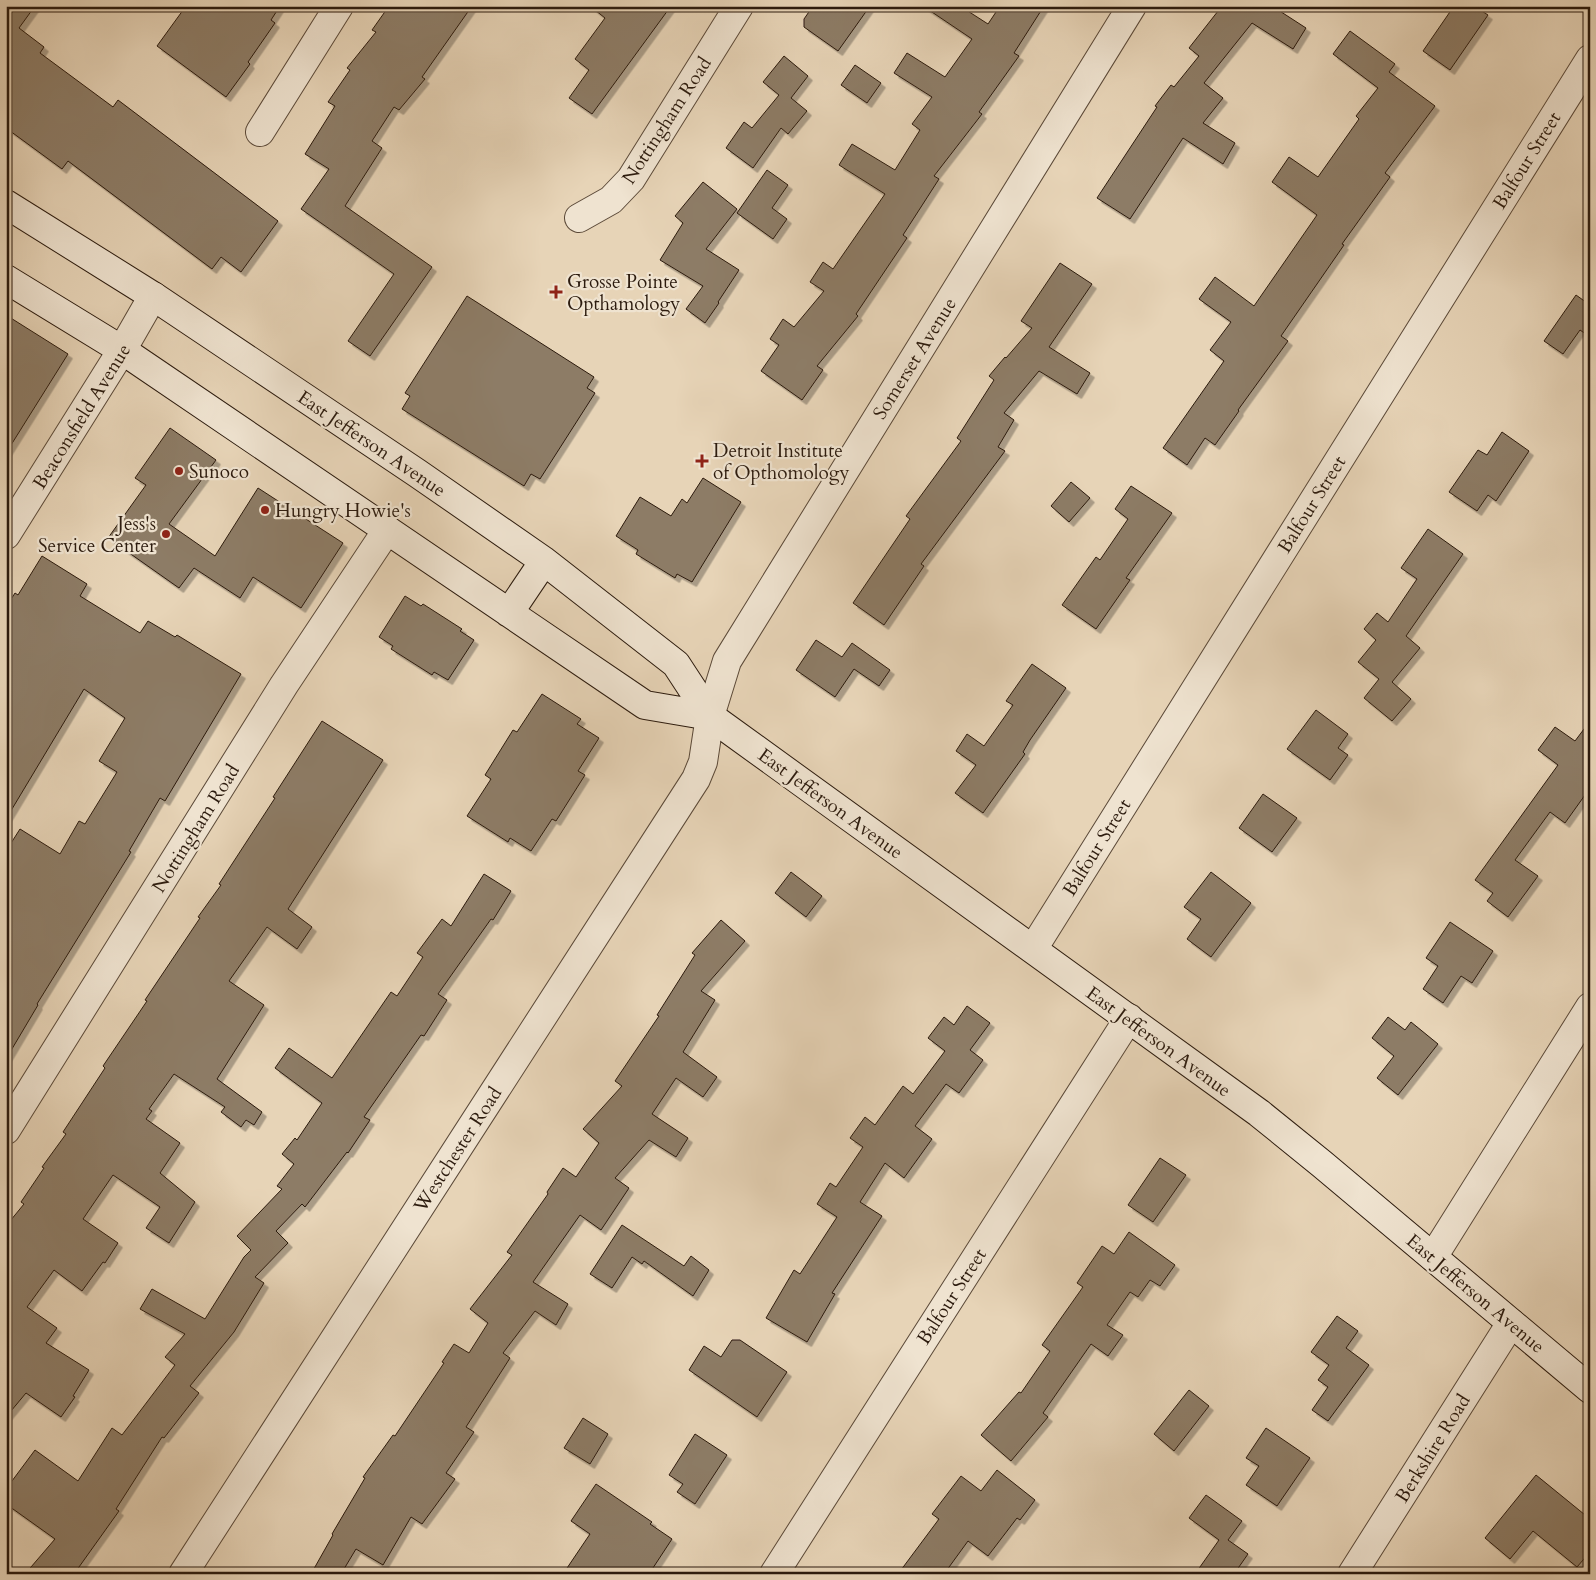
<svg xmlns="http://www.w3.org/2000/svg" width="1596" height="1580" viewBox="0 0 1596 1580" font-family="Cardo,serif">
	<defs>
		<filter id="shadow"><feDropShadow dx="4.5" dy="4.5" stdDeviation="0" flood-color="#0004"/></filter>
	</defs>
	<rect width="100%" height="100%" fill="#e7d4b7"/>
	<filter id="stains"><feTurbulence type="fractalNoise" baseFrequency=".004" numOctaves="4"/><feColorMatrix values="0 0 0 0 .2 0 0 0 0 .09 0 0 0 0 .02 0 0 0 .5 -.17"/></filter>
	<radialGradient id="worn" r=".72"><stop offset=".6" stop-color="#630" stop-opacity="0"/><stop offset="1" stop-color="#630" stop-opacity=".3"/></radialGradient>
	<path fill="#8d7b66" stroke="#2c1b0e" filter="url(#shadow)" d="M 6,6 L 35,6 L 19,28 L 44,47 L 40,53 L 113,107 L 118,100 L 278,221 L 241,272 L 221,257 L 212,269 L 68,161 L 62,169 L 6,128 Z
		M 186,6 L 280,6 L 271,20 L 275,23 L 248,62 L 250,64 L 226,97 L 157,46 Z
		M 389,6 L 472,6 L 422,77 L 425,79 L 399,110 L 394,107 L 372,141 L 382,148 L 345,206 L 432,267 L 370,356 L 348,341 L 394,274 L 301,209 L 329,169 L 305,154 L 335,106 L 328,102 L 350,70 L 347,68 L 376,32 L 372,30 Z
		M 590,6 L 671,6 L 592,114 L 569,98 L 589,70 L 575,59 L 605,18 Z
		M 813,6 L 870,6 L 838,51 L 804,27 L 804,19 Z
		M 923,6 L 960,6 L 988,24 L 1000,6 L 1044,6 L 1014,53 L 1019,56 L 979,112 L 982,114 L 934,176 L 939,179 L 903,235 L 907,238 L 856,314 L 858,316 L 817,366 L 823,370 L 802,400 L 761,371 L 779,345 L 770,339 L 783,319 L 794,327 L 824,291 L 810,282 L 823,262 L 833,269 L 885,194 L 839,165 L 852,144 L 895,170 L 920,130 L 912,124 L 932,97 L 894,73 L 907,53 L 945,77 L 972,39 Z
		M 1222,6 L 1272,6 L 1306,28 L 1293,49 L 1252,23 L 1204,83 L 1223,98 L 1203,123 L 1235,143 L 1223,164 L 1183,138 L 1130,219 L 1097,198 L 1157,107 L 1155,106 L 1171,85 L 1174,87 L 1199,56 L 1189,48 Z
		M 1454,6 L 1474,6 L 1488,15 L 1450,70 L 1423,51 Z
		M 1350,31 L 1395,64 L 1389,72 L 1435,106 L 1385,173 L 1390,177 L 1342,244 L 1344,245 L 1281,336 L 1288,341 L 1238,410 L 1239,411 L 1215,445 L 1205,438 L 1187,465 L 1163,448 L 1224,361 L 1210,350 L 1231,322 L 1199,299 L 1215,277 L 1254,306 L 1317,215 L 1272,182 L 1289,157 L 1318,177 L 1359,119 L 1356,116 L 1378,88 L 1333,54 Z
		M 784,56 L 808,76 L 791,98 L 807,111 L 788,134 L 781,128 L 753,168 L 726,148 L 744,122 L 752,128 L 779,95 L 763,82 Z
		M 855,65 L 881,83 L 867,103 L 841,85 Z
		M 767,170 L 788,185 L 772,208 L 787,219 L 773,239 L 737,213 Z
		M 703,182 L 737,209 L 706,249 L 739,270 L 718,302 L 719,303 L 705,323 L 686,309 L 703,286 L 660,260 L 683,223 L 675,216 Z
		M 1060,263 L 1092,284 L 1049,347 L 1090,373 L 1077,394 L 1039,371 L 1004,413 L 1014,420 L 998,447 L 1005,451 L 921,564 L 924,566 L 884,625 L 853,603 L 910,519 L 906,516 L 961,441 L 957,438 L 994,380 L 989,376 L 1005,357 L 1006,358 L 1032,328 L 1021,321 Z
		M 1576,295 L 1590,305 L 1590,337 L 1580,330 L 1563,354 L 1544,341 Z
		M 467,296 L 594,377 L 587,388 L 595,393 L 540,479 L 531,474 L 524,486 L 402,409 L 410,396 L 405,393 Z
		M 6,315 L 68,354 L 6,453 Z
		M 170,428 L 216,460 L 169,524 L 215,556 L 258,488 L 343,543 L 301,608 L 253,577 L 240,598 L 194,568 L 179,588 L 108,538 L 146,485 L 135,478 Z
		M 1502,432 L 1529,451 L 1496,501 L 1488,495 L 1477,511 L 1449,492 L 1478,450 L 1487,455 Z
		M 703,478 L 741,502 L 692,582 L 677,574 L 675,578 L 636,554 L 638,550 L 616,536 L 640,497 L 671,516 L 682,499 L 687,503 Z
		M 1071,482 L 1090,498 L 1069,522 L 1051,506 Z
		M 1131,486 L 1172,513 L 1126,578 L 1130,580 L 1096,629 L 1062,605 L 1096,557 L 1100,560 L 1128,519 L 1115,509 Z
		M 1428,529 L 1463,554 L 1406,636 L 1420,648 L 1392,682 L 1411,699 L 1392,721 L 1364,698 L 1379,679 L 1358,662 L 1376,640 L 1364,629 L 1377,613 L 1388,622 L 1417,579 L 1401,568 Z
		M 42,556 L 87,584 L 80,596 L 140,633 L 148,621 L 175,637 L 177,635 L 241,674 L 165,801 L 160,798 L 129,851 L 131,852 L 37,1004 L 38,1005 L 6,1059 L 6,851 L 20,829 L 60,854 L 79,821 L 85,824 L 117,772 L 99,761 L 125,718 L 84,689 L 6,819 L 6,607 L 15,593 L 18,595 Z
		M 405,596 L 421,606 L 423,604 L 462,629 L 460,631 L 474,640 L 448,680 L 434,672 L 432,675 L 391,649 L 393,646 L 379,637 Z
		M 816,640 L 842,657 L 852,643 L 890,670 L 879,686 L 854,669 L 835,697 L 796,670 Z
		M 1032,664 L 1066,688 L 1030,740 L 1023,752 L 1025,754 L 983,813 L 955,793 L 976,765 L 956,751 L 967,734 L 984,746 L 1013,705 L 1006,701 Z
		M 542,694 L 581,719 L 577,724 L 599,738 L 578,771 L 585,775 L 556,821 L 552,819 L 531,851 L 510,838 L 508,842 L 467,816 L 491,779 L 485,775 L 513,730 L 517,732 Z
		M 1316,710 L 1348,734 L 1338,748 L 1348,755 L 1330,780 L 1287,749 Z
		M 322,721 L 383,760 L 288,909 L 312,927 L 297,949 L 267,927 L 229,981 L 264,1005 L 217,1079 L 262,1112 L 254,1125 L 246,1120 L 241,1127 L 221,1112 L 225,1107 L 174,1074 L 149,1109 L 152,1111 L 146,1119 L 180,1143 L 160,1173 L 195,1202 L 169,1243 L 146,1228 L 160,1207 L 113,1175 L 83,1219 L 118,1243 L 105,1263 L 103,1262 L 82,1291 L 54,1270 L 27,1307 L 57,1328 L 46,1343 L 89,1370 L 73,1396 L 75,1397 L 61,1417 L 26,1393 L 6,1417 L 6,1226 L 24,1204 L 21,1202 L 44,1168 L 42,1167 L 66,1134 L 63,1132 L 105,1068 L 103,1066 L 147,1001 L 145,1000 L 200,918 L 198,917 L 221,885 L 219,884 L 275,798 L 273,797 Z
		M 1590,721 L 1590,788 L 1565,823 L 1550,812 L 1515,860 L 1538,876 L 1508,917 L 1487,901 L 1493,893 L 1475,880 L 1558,765 L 1538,750 L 1555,727 L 1575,741 Z
		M 1263,794 L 1297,818 L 1272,852 L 1239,828 Z
		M 791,872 L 822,896 L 806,917 L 775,893 Z
		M 1211,872 L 1251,903 L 1211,957 L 1187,939 L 1201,919 L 1184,907 Z
		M 484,874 L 511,891 L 493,920 L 491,919 L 438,994 L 447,1000 L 424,1036 L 421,1035 L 364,1117 L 370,1120 L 348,1153 L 347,1152 L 305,1207 L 302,1204 L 276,1231 L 288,1243 L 255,1277 L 264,1283 L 234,1332 L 190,1386 L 199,1393 L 164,1438 L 162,1437 L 116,1509 L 119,1511 L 74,1574 L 25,1574 L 55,1539 L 6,1504 L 6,1489 L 35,1450 L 78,1481 L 112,1428 L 122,1435 L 175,1365 L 165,1357 L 185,1334 L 140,1309 L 152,1289 L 205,1319 L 244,1257 L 251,1250 L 237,1236 L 282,1189 L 277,1186 L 294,1164 L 282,1154 L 295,1138 L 297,1140 L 322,1103 L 275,1068 L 289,1048 L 332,1078 L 391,992 L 397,996 L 423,957 L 417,953 L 442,919 L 451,926 Z
		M 721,920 L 745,941 L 701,991 L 715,1000 L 683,1052 L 717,1077 L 703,1097 L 676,1078 L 652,1114 L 688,1138 L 676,1157 L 649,1140 L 615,1178 L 629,1188 L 601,1230 L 580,1215 L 533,1282 L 568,1304 L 556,1325 L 535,1311 L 503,1353 L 510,1358 L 466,1427 L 474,1432 L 446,1473 L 455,1479 L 422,1524 L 411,1517 L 383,1565 L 356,1549 L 341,1574 L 311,1574 L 333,1535 L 332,1534 L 365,1478 L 363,1477 L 393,1435 L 395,1436 L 444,1363 L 442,1362 L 454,1344 L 469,1353 L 488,1323 L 470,1309 L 512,1255 L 507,1252 L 548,1194 L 547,1192 L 563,1168 L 576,1177 L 599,1143 L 583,1129 L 622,1086 L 615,1081 L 659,1016 L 657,1015 L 695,955 L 692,953 Z
		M 1450,922 L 1493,951 L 1472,983 L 1461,976 L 1443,1003 L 1423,989 L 1438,966 L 1426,958 Z
		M 967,1006 L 990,1023 L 970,1050 L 983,1060 L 959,1093 L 946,1084 L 915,1126 L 932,1139 L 904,1178 L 885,1163 L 860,1202 L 882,1216 L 832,1293 L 835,1294 L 807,1342 L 766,1318 L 794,1270 L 800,1274 L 837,1217 L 817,1204 L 830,1183 L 836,1187 L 863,1147 L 850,1138 L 865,1117 L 875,1125 L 903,1086 L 913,1094 L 945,1051 L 928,1038 L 944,1017 L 954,1025 Z
		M 1388,1017 L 1405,1030 L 1411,1022 L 1438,1044 L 1398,1095 L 1377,1078 L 1394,1056 L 1372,1038 Z
		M 1160,1158 L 1186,1175 L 1153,1222 L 1128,1205 Z
		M 622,1225 L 684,1266 L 691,1256 L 709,1270 L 693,1296 L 644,1261 L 642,1264 L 632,1257 L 612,1288 L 590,1274 Z
		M 1129,1232 L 1175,1265 L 1160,1286 L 1150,1280 L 1138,1297 L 1130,1292 L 1107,1325 L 1123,1335 L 1108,1356 L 1091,1344 L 1043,1413 L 1048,1417 L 1011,1461 L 981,1435 L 1019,1392 L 1021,1393 L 1050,1351 L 1042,1345 L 1083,1287 L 1077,1283 L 1102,1246 L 1114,1254 Z
		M 1337,1316 L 1358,1331 L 1346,1348 L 1369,1365 L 1328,1421 L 1312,1410 L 1328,1387 L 1318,1380 L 1329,1365 L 1311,1352 Z
		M 732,1340 L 740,1340 L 787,1372 L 757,1417 L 689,1370 L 704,1346 L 721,1357 Z
		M 1189,1390 L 1209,1406 L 1174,1451 L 1154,1434 Z
		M 583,1418 L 608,1434 L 590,1464 L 564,1448 Z
		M 1266,1428 L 1310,1458 L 1277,1506 L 1246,1485 L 1259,1466 L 1246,1458 Z
		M 695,1434 L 727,1455 L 695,1504 L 677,1492 L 683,1484 L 669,1475 Z
		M 997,1470 L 1035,1500 L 1020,1520 L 1017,1518 L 988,1556 L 968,1541 L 944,1574 L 898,1574 L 939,1519 L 932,1514 L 961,1476 L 981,1491 Z
		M 1536,1475 L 1590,1519 L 1590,1552 L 1577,1567 L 1533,1531 L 1510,1559 L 1485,1538 Z
		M 596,1484 L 652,1522 L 650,1524 L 672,1539 L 649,1574 L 563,1574 L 590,1534 L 571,1521 Z
		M 1206,1495 L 1242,1521 L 1228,1540 L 1248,1554 L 1234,1574 L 1195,1574 L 1219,1540 L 1189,1518 Z"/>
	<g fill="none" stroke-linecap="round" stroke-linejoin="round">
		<g stroke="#5b4938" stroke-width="30">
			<path id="minor" d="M 260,132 L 339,6
				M 579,218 L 611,200 L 631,179 L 739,6
				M 6,535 L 122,350 L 153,296
				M 1033,949 L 1590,59
				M 6,1130 L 284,685 L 387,530
				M 1433,1257 L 1590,1007
				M 183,1574 L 696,779 L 703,762 L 710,716 L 727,661 L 1132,6
				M 774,1574 L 1129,1018
				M 1352,1574 L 1511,1323"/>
		</g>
		<g stroke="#2c1b0e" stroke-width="30">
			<path id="secondary" d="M 6,204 L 153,296 L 417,473 L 544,561 L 676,664 L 710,716 L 1259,1113 L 1322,1164 L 1590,1389
				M 6,279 L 122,350 L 645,705 L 710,716
				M 509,613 L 544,561"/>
		</g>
		<use href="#minor" stroke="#efe3d0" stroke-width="28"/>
		<use href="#secondary" stroke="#efe3d0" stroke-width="28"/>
	</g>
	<g fill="#8f2418" stroke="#efe3d0" stroke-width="2">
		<path d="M553.5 284.5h5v5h5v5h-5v5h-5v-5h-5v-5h5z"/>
		<path d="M699.5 453.5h5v5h5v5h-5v5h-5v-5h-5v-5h5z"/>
		<circle cx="179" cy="471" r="5"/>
		<circle cx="265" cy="510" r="5"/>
		<circle cx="166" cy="534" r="5"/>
	</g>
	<g text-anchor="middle" stroke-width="4.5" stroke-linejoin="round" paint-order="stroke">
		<g font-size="19" fill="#2c1b0e" stroke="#efe3d0">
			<text transform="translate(666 120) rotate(-57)" y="7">Nottingham Road</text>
			<text transform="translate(1526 160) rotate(-58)" y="7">Balfour Street</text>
			<text transform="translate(914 358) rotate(-58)" y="7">Somerset Avenue</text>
			<text transform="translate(81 416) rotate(-58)" y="7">Beaconsfield Avenue</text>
			<text transform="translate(372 443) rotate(34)" y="7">East Jefferson Avenue</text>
			<text transform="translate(1311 504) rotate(-58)" y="7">Balfour Street</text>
			<text transform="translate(831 803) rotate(36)" y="7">East Jefferson Avenue</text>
			<text transform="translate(195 828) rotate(-58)" y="7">Nottingham Road</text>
			<text transform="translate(1096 847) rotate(-58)" y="7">Balfour Street</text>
			<text transform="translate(1159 1041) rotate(36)" y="7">East Jefferson Avenue</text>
			<text transform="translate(457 1149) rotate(-57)" y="7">Westchester Road</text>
			<text transform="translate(1476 1293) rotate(40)" y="7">East Jefferson Avenue</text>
			<text transform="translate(951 1296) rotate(-57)" y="7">Balfour Street</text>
			<text transform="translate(1432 1448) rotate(-58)" y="7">Berkshire Road</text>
		</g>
		<g font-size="19" fill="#2c1b0e" stroke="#efe3d0" text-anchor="start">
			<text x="567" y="288">Grosse Pointe<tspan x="567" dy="22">Opthamology</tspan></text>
			<text x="713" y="457">Detroit Institute<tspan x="713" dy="22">of Opthomology</tspan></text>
			<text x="189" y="478">Sunoco</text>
			<text x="275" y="517">Hungry Howie's</text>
			<text x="156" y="530" text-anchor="end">Jess's<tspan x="156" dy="22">Service Center</tspan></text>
		</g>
	</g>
	<rect width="1596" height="1580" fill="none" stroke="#e7d4b7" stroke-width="25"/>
	<rect x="8" y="8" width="1581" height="1565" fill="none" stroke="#2c1b0e" stroke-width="2.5"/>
	<rect x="12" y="12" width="1571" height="1555" fill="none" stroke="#2c1b0e"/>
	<rect width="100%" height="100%" filter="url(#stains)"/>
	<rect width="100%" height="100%" fill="url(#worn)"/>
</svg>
